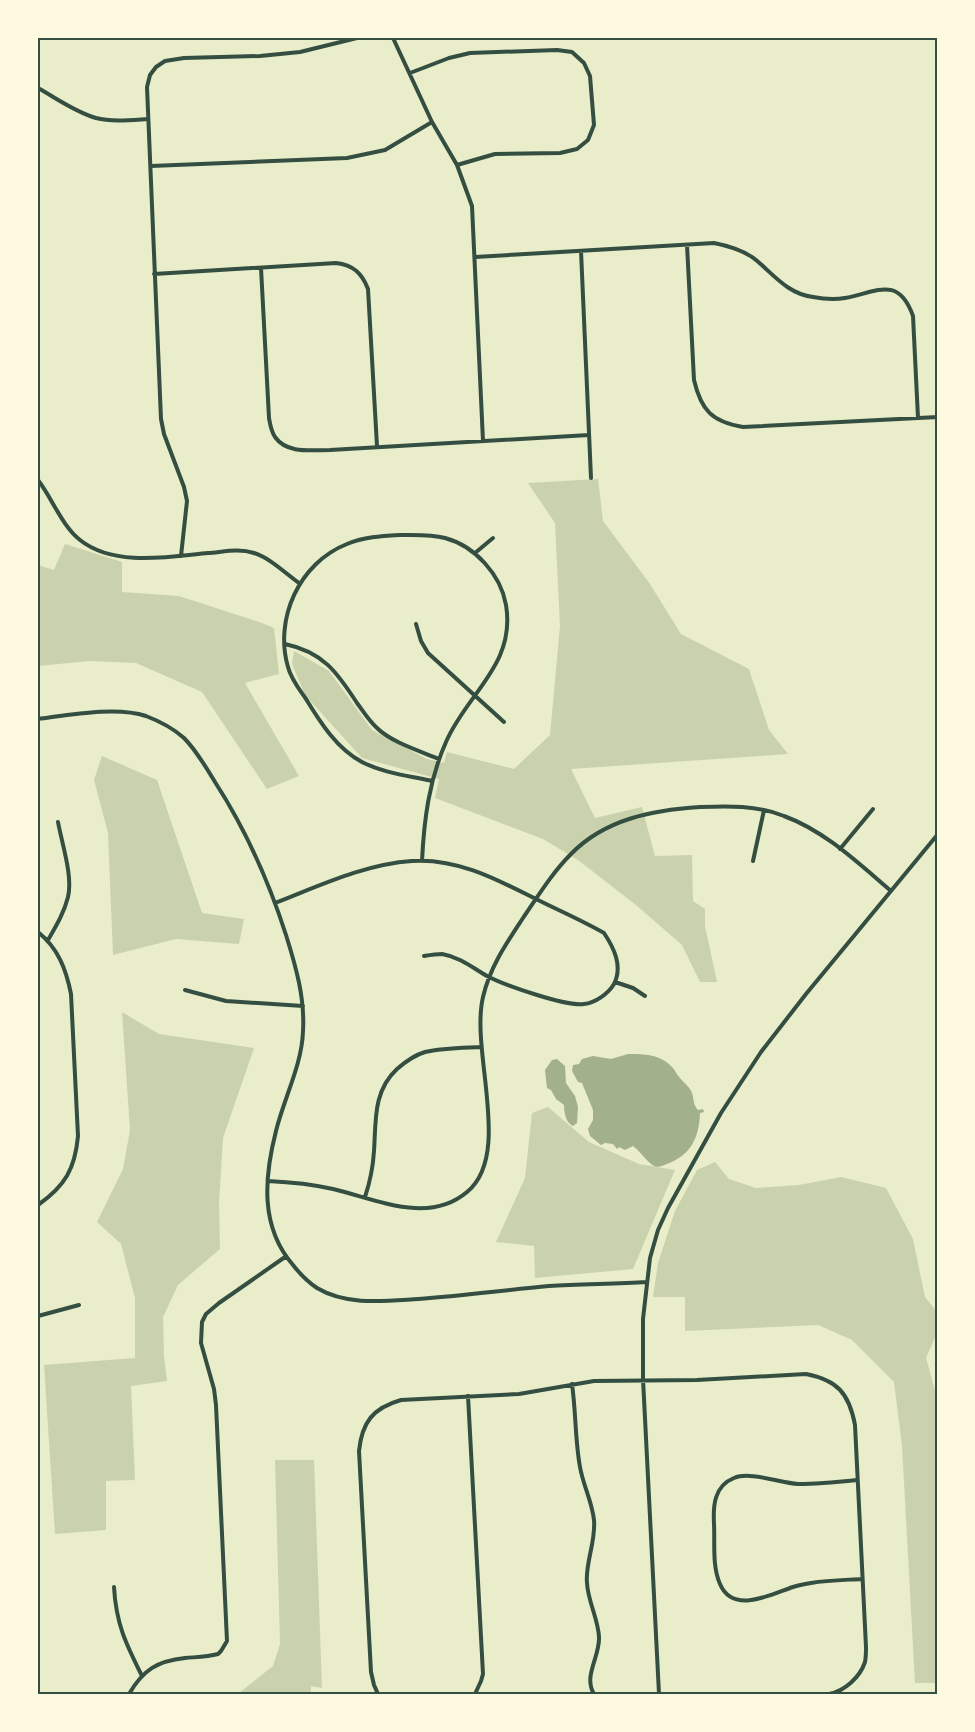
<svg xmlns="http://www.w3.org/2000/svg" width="975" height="1732" viewBox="0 0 975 1732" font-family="'Varela Round',sans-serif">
	<rect width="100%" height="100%" fill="#e9edc9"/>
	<path fill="#cad2ad" d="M 598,479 L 603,521 L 650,584 L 681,634 L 749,669 L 769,730 L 788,754 L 571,769 L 595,818 L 642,807 L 655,856 L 692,855 L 693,901 L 705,909 L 705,926 L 717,982 L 700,982 L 682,945 L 636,905 L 578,860 L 543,839 L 435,798 L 439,779 L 362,758 L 305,695 L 292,664 L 294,651 L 329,671 L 372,730 L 427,759 L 444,763 L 447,752 L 514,769 L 550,735 L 560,626 L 555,523 L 528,483 Z
		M 65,544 L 122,562 L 122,592 L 179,596 L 262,623 L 274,628 L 279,674 L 245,683 L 299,776 L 267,789 L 202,692 L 136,663 L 90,661 L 38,666 L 38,565 L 54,570 Z
		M 102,756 L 157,780 L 202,913 L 244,919 L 239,944 L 176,939 L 113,955 L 108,833 L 94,780 Z
		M 122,1012 L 159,1034 L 254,1048 L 223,1138 L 219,1203 L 220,1249 L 178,1285 L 163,1317 L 164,1357 L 167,1381 L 131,1386 L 135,1480 L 106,1481 L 106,1530 L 55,1534 L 44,1365 L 135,1358 L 135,1298 L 121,1244 L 97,1222 L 123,1169 L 130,1130 Z
		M 548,1107 L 589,1142 L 639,1164 L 675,1170 L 633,1269 L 535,1278 L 534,1246 L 496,1242 L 525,1178 L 532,1113 Z
		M 715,1162 L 729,1179 L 756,1188 L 799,1185 L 841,1177 L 886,1188 L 913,1239 L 925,1297 L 937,1312 L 937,1333 L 926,1358 L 938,1401 L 937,1683 L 915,1683 L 902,1446 L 894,1382 L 852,1340 L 818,1325 L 685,1331 L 685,1297 L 653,1297 L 658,1263 L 675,1211 L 697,1170 Z
		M 275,1460 L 314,1460 L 322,1688 L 311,1686 L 311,1694 L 233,1694 L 239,1693 L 273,1666 L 280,1644 Z"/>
	<path fill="#a3b18a" d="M 628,1054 C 644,1054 660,1054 672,1067 C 675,1070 677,1075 680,1078 C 685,1084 689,1086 692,1093 C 694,1099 693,1105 698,1110 L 703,1109 L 704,1112 L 700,1113 C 699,1138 691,1155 667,1164 C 662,1166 658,1168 654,1166 C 647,1162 640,1151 633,1146 L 625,1150 L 619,1147 L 617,1149 L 613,1144 L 605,1143 L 601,1145 L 590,1136 L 588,1129 L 593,1120 L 593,1110 L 582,1083 L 578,1082 L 572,1071 L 573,1065 L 579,1064 L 582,1059 L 593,1056 L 611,1059 Z
		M 557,1059 L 565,1066 L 566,1083 L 575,1096 L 578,1107 L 577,1123 L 573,1126 C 566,1123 564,1113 564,1105 L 556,1099 L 551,1090 L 547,1088 L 545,1070 L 552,1060 Z"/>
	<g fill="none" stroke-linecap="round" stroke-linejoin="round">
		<path stroke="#344e41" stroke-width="4" d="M 393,38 L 432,122 L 457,165 L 472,206 L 483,441
			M 410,73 L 449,58 L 470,53 L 557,50 L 572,52 L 584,63 L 590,76 L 594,125 L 588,140 L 577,149 L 560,153 L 495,154 L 457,165
			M 38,88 C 56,98 75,112 96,118 C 112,122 131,120 148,119
			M 151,166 L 347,158 L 385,150 L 432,122
			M 687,245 L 694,380 C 701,410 712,422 743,427 L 938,417
			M 581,251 L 591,478
			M 475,257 L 714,243 C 729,246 744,250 756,260 C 774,275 788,294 813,297 C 823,299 834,300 845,298 C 875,293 898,274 913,316 L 918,418
			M 261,268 L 269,418 C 270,424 271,431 275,437 C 287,454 311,450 330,450 L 589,435
			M 154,274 L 336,263 C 353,265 362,273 368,289 L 377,446
			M 38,480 C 52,498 62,526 80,540 C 114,567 168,557 208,553 C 223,552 239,548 254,553 C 270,558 285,573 299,583
			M 475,553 L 493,538
			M 181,556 L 187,501 L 184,487 L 164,434 L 161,419 L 147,87 L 150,75 L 156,67 L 165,61 L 184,58 L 260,56 L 300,52 L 357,38
			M 416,624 L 421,641 L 428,653 L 504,722
			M 285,644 C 323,652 337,672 357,703 C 363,711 369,721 377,728 C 391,742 420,751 439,759
			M 38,719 C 69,715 116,706 146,716 C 159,721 174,729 184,738 C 196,750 206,767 215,782 C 246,830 269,882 286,935 C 296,967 305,998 303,1031 C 302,1065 284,1098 276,1131 C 264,1178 260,1227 293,1265 C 300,1274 308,1282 317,1288 C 347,1306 385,1301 418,1299 C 462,1296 505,1290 549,1286 C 581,1284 614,1284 647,1282
			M 840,849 L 873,809
			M 422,861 C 424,820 429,780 446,742 C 467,693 516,665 506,605 C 501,575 475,546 445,538 C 430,534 415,535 400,535 C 382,536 363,537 347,544 C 299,563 274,619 288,667 C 291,679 299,689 306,699 C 320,722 337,749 362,762 C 383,773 410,776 432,781
			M 753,861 L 764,810
			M 275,903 C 319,886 365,864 412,861 C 458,858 498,880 538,900 C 560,911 583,921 604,933 C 614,948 623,966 614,984 C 608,994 595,1003 584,1004 C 567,1007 504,985 487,976 C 473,968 460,957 442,954 C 437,954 430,955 424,956
			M 38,932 C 58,948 66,969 71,994 L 78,1136 C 75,1169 65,1186 38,1205
			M 48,940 C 56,926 64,913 68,897 C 73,876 62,844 58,822
			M 615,982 L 633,988 L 645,996
			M 185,990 L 226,1001 L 303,1006
			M 268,1181 C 290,1182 311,1184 333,1189 C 376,1199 428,1225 467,1192 C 513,1154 470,1052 483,997 C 490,967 506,944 523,918 C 538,896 552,873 571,854 C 605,819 653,810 700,807 C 728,806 757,805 784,816 C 825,831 858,863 891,891
			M 365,1197 C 370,1182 373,1167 374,1151 C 376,1121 373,1091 397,1069 C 405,1062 415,1055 425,1052 C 443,1048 462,1048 481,1047
			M 38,1316 L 79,1305
			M 572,1384 C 576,1412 575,1440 580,1467 C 583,1485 592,1501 594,1520 C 596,1542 585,1563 587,1583 C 588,1602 598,1618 599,1637 C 600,1657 583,1676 594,1694
			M 468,1396 L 483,1674 L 481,1681 L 475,1694
			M 857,1480 C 838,1482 817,1484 798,1484 C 780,1483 750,1471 734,1478 C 714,1486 713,1506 714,1524 C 715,1543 712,1566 720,1584 C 733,1615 772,1594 793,1587 C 799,1585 805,1584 811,1583 C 828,1580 845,1580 862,1579
			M 114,1587 C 116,1624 126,1644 142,1676
			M 129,1694 C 143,1670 157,1661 185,1658 C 196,1657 207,1657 218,1654 L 221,1651 L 227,1641 L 216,1405 L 214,1389 L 201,1343 L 202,1322 L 206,1314 L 219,1303 L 285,1257
			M 378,1694 L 374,1685 L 371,1672 L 359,1451 C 362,1422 373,1408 401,1400 L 519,1394 L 594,1381 L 697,1380 L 806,1374 C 837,1380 849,1393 855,1425 L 866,1647 C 866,1651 866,1657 865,1662 C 860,1677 845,1691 829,1694
			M 659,1694 L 643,1379 L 643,1319 L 650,1258 L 658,1230 L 668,1208 L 721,1113 L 761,1052 L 806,994 L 938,834"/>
	</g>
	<rect width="975" height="1732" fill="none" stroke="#fefae0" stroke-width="78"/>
	<rect x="39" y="39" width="897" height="1654" fill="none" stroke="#344e41" stroke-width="2"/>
</svg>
